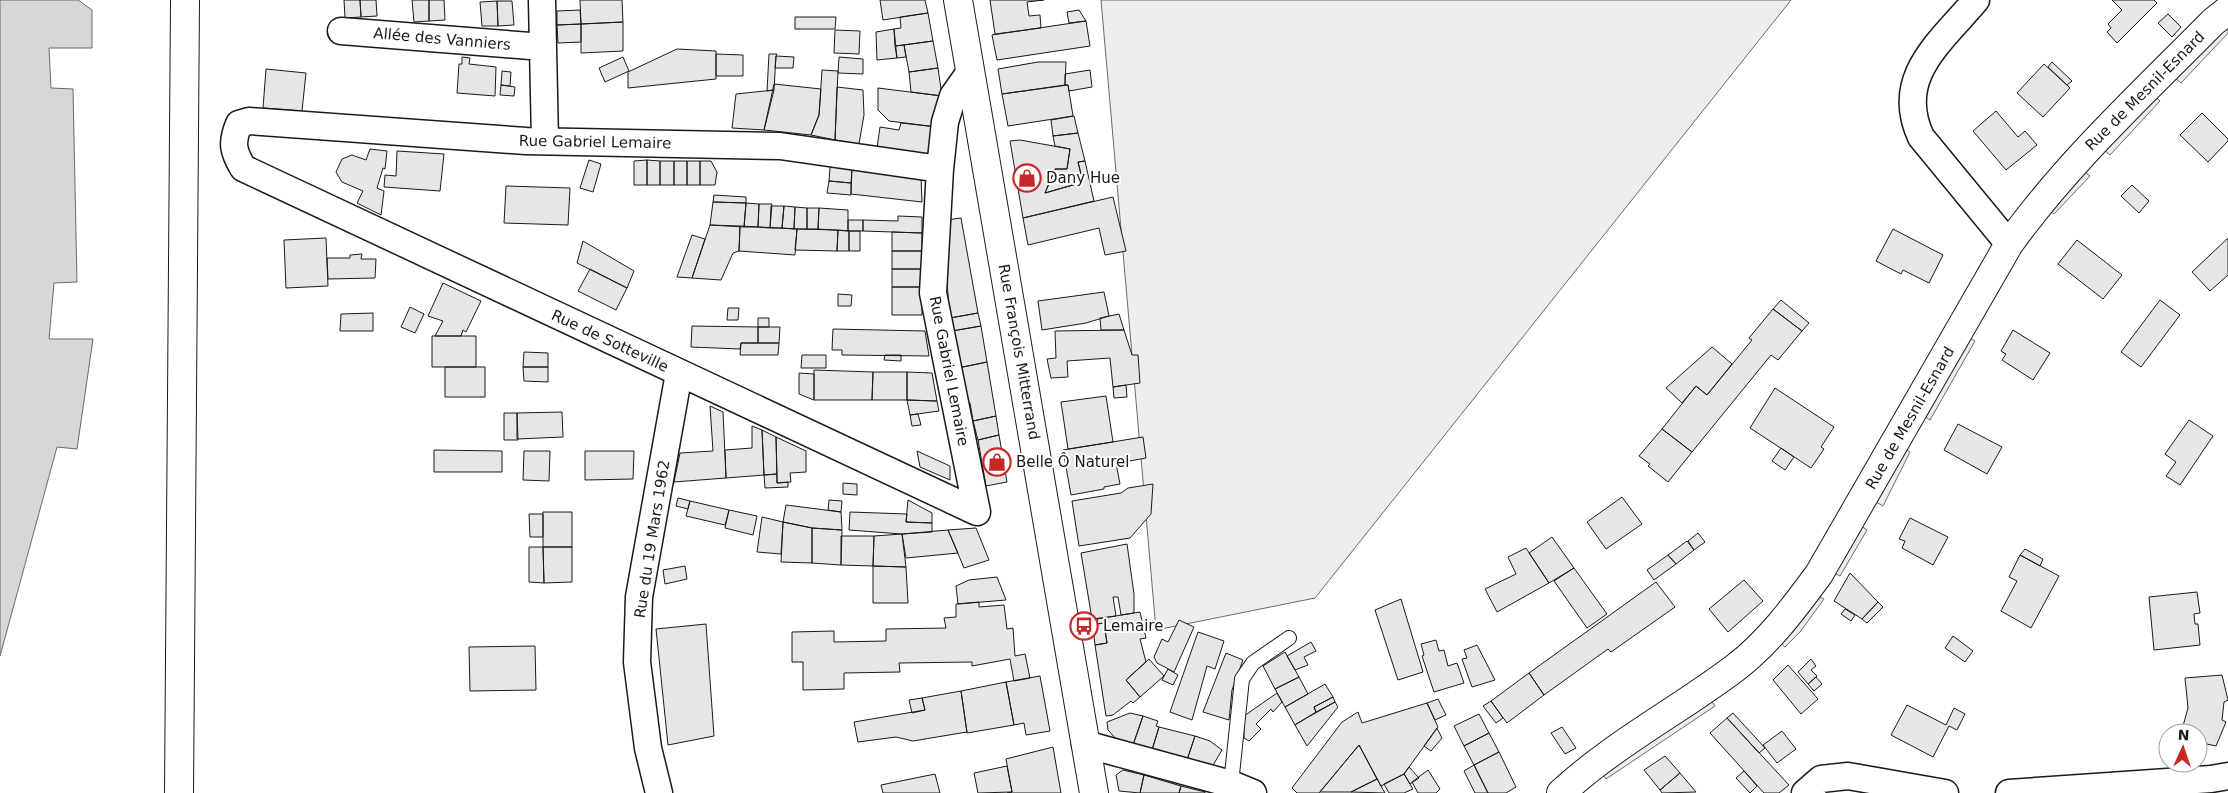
<svg xmlns="http://www.w3.org/2000/svg" width="2228" height="793" viewBox="0 0 2228 793" font-family="'DejaVu Sans',sans-serif">
	<rect width="100%" height="100%" fill="#fff"/>
	<path fill="#ededed" stroke="#6a6a6a" d="M 1101,0 L 1791,0 L 1315,598 L 1156,630 Z
		M 2228,23 L 2228,33 L 2181,83 L 2174,77 Z
		M 2155,96 L 2160,101 L 2110,155 L 2104,150 Z
		M 2084,171 L 2090,176 L 2054,214 L 2048,209 Z
		M 1968,337 L 1975,341 L 1930,420 L 1924,416 Z
		M 1904,448 L 1910,452 L 1883,506 L 1876,502 Z
		M 1861,526 L 1867,530 L 1840,576 L 1834,573 Z
		M 1818,596 L 1824,599 L 1800,632 L 1785,647 L 1779,642 Z
		M 1711,700 L 1715,706 L 1606,779 L 1602,773 Z"/>
	<path fill="#d7d7d7" stroke="#6a6a6a" d="M 0,0 L 78,0 L 92,10 L 92,48 L 49,48 L 51,88 L 73,89 L 77,282 L 54,283 L 49,339 L 93,339 L 77,449 L 57,447 L 0,656 Z"/>
	<path fill="#e6e6e6" stroke="#1a1a1a" d="M 344,0 L 360,0 L 361,17 L 345,18 Z
		M 360,0 L 376,0 L 377,16 L 361,17 Z
		M 412,0 L 429,0 L 429,21 L 414,22 Z
		M 429,0 L 444,0 L 445,20 L 429,21 Z
		M 580,0 L 622,0 L 623,22 L 581,24 Z
		M 880,0 L 925,0 L 928,13 L 883,20 Z
		M 990,0 L 1044,0 L 1027,2 L 1029,16 L 1040,15 L 1041,28 L 995,34 Z
		M 2112,0 L 2154,0 L 2157,3 L 2117,43 L 2107,32 L 2111,28 L 2108,24 L 2122,10 Z
		M 497,1 L 512,1 L 514,25 L 498,26 Z
		M 497,1 L 498,26 L 482,26 L 480,2 Z
		M 580,10 L 581,24 L 557,25 L 557,11 Z
		M 1079,10 L 1086,21 L 1069,23 L 1067,12 Z
		M 928,13 L 933,41 L 895,46 L 894,29 L 901,28 L 900,17 Z
		M 2168,14 L 2181,27 L 2172,37 L 2158,23 Z
		M 795,17 L 836,17 L 835,29 L 795,29 Z
		M 1086,21 L 1090,46 L 997,60 L 992,35 Z
		M 623,22 L 623,51 L 581,53 L 581,24 Z
		M 581,24 L 581,42 L 558,43 L 557,25 Z
		M 894,29 L 897,58 L 877,60 L 876,32 Z
		M 835,30 L 860,31 L 859,54 L 834,53 Z
		M 933,41 L 938,68 L 909,72 L 904,45 Z
		M 904,45 L 906,57 L 897,58 L 895,46 Z
		M 677,49 L 716,51 L 716,79 L 628,88 L 628,72 Z
		M 716,54 L 743,55 L 743,76 L 716,76 Z
		M 769,54 L 777,54 L 776,56 L 774,90 L 767,91 Z
		M 776,56 L 794,57 L 793,68 L 775,68 Z
		M 462,57 L 470,58 L 469,64 L 496,67 L 495,96 L 457,93 L 459,64 L 462,64 Z
		M 623,57 L 629,71 L 605,82 L 599,68 Z
		M 839,57 L 863,59 L 863,74 L 838,73 Z
		M 1038,62 L 1066,62 L 1065,85 L 1002,94 L 998,69 Z
		M 2052,62 L 2072,81 L 2067,85 L 2048,67 Z
		M 2044,64 L 2070,88 L 2043,117 L 2017,93 Z
		M 938,68 L 942,96 L 911,92 L 909,72 Z
		M 266,69 L 306,73 L 302,111 L 263,108 Z
		M 822,70 L 838,71 L 835,140 L 811,135 L 819,115 Z
		M 1090,70 L 1092,87 L 1069,91 L 1068,85 L 1065,85 L 1065,74 Z
		M 502,71 L 511,72 L 510,86 L 501,85 Z
		M 774,84 L 821,89 L 819,115 L 811,135 L 764,130 Z
		M 501,85 L 515,87 L 514,96 L 500,95 Z
		M 1068,85 L 1073,116 L 1008,126 L 1002,94 Z
		M 837,87 L 863,90 L 864,115 L 859,144 L 835,140 Z
		M 878,88 L 942,96 L 937,127 L 889,121 L 878,110 Z
		M 774,90 L 764,130 L 732,128 L 736,94 Z
		M 1996,111 L 2018,137 L 2025,131 L 2037,145 L 2006,170 L 1973,131 Z
		M 2202,113 L 2228,139 L 2228,141 L 2208,162 L 2180,135 Z
		M 1074,116 L 1078,133 L 1053,136 L 1051,120 Z
		M 901,123 L 937,127 L 931,153 L 926,158 L 877,148 L 880,127 L 899,130 Z
		M 1078,133 L 1085,161 L 1078,162 L 1083,182 L 1045,193 L 1055,169 L 1067,169 L 1070,149 L 1055,146 L 1053,136 Z
		M 1020,140 L 1070,149 L 1067,169 L 1055,169 L 1045,193 L 1083,182 L 1078,162 L 1085,161 L 1094,201 L 1023,218 L 1010,141 Z
		M 370,149 L 387,151 L 385,169 L 383,168 L 377,188 L 384,191 L 381,215 L 357,203 L 363,191 L 342,182 L 336,172 L 342,159 L 352,155 L 366,160 Z
		M 397,151 L 444,154 L 440,191 L 384,187 L 385,175 L 396,176 Z
		M 589,160 L 601,164 L 593,192 L 580,188 Z
		M 647,160 L 647,185 L 634,185 L 634,161 Z
		M 647,160 L 660,161 L 660,185 L 647,185 Z
		M 660,161 L 674,161 L 674,185 L 660,185 Z
		M 674,161 L 687,161 L 687,185 L 674,185 Z
		M 687,161 L 700,161 L 700,185 L 687,185 Z
		M 700,161 L 711,161 L 717,172 L 715,185 L 700,185 Z
		M 832,165 L 852,168 L 851,183 L 829,181 L 830,168 Z
		M 852,168 L 921,177 L 922,202 L 851,194 Z
		M 829,181 L 851,183 L 851,195 L 827,193 Z
		M 2132,185 L 2149,201 L 2139,213 L 2121,196 Z
		M 506,186 L 570,188 L 568,225 L 504,223 Z
		M 714,195 L 746,197 L 746,203 L 713,202 Z
		M 1113,197 L 1126,251 L 1105,255 L 1099,228 L 1028,245 L 1023,218 Z
		M 713,202 L 746,203 L 744,227 L 710,225 Z
		M 746,203 L 759,204 L 758,227 L 744,227 Z
		M 759,204 L 772,204 L 770,228 L 758,227 Z
		M 771,206 L 784,206 L 782,228 L 770,228 Z
		M 784,206 L 795,207 L 794,229 L 782,228 Z
		M 795,207 L 807,208 L 807,229 L 794,229 Z
		M 807,208 L 819,208 L 818,229 L 807,229 Z
		M 819,208 L 848,210 L 848,231 L 818,229 Z
		M 898,216 L 922,217 L 922,233 L 863,231 L 863,220 L 898,221 Z
		M 961,218 L 978,313 L 950,318 L 947,283 L 946,220 Z
		M 848,220 L 863,220 L 863,231 L 848,231 Z
		M 710,225 L 740,226 L 739,251 L 733,253 L 721,280 L 692,278 Z
		M 740,226 L 797,229 L 795,255 L 739,251 Z
		M 797,229 L 838,230 L 837,251 L 795,250 Z
		M 1893,229 L 1943,255 L 1929,283 L 1903,270 L 1901,274 L 1876,261 Z
		M 838,230 L 849,231 L 849,251 L 837,251 Z
		M 849,231 L 860,231 L 860,251 L 849,251 Z
		M 892,232 L 922,233 L 922,251 L 892,251 Z
		M 692,235 L 705,239 L 692,278 L 677,277 Z
		M 326,238 L 328,286 L 286,288 L 284,240 Z
		M 2228,238 L 2228,275 L 2210,291 L 2192,272 Z
		M 2077,240 L 2122,275 L 2103,299 L 2058,264 Z
		M 583,241 L 634,271 L 627,288 L 577,263 Z
		M 892,251 L 922,251 L 922,269 L 892,269 Z
		M 362,254 L 361,259 L 376,259 L 375,278 L 328,279 L 327,258 L 350,258 L 350,255 Z
		M 590,269 L 627,288 L 616,310 L 578,291 Z
		M 892,269 L 922,269 L 922,287 L 892,287 Z
		M 443,283 L 481,301 L 466,332 L 463,330 L 461,336 L 435,336 L 443,321 L 428,316 Z
		M 892,287 L 922,287 L 922,315 L 892,315 Z
		M 1104,292 L 1109,316 L 1086,323 L 1042,330 L 1038,301 Z
		M 838,294 L 852,295 L 851,306 L 838,306 Z
		M 1781,300 L 1809,323 L 1802,331 L 1773,309 Z
		M 2160,300 L 2180,315 L 2141,367 L 2121,352 Z
		M 410,307 L 424,314 L 415,333 L 401,327 Z
		M 728,308 L 739,308 L 738,320 L 727,320 Z
		M 1773,309 L 1802,331 L 1778,360 L 1771,355 L 1692,452 L 1662,429 L 1696,386 L 1707,395 L 1752,340 L 1749,338 Z
		M 373,313 L 373,331 L 340,331 L 341,314 Z
		M 978,313 L 981,326 L 952,331 L 950,318 Z
		M 1119,314 L 1124,330 L 1101,330 L 1100,318 Z
		M 758,318 L 769,318 L 769,327 L 758,327 Z
		M 692,326 L 758,327 L 758,343 L 741,343 L 740,349 L 691,347 Z
		M 981,326 L 987,362 L 958,368 L 952,331 Z
		M 758,327 L 780,327 L 779,343 L 758,343 Z
		M 833,329 L 925,331 L 929,356 L 842,355 L 842,350 L 832,350 Z
		M 1124,330 L 1132,355 L 1138,355 L 1140,383 L 1113,387 L 1110,358 L 1067,361 L 1068,377 L 1051,378 L 1047,359 L 1056,358 L 1055,331 Z
		M 2013,330 L 2050,353 L 2033,380 L 2002,360 L 2006,354 L 2001,351 Z
		M 432,336 L 476,336 L 476,367 L 432,367 Z
		M 741,343 L 779,343 L 778,355 L 740,355 Z
		M 1712,347 L 1732,364 L 1707,395 L 1696,386 L 1682,403 L 1666,388 Z
		M 524,352 L 548,353 L 548,367 L 523,367 Z
		M 802,355 L 826,355 L 826,368 L 801,368 Z
		M 885,355 L 901,355 L 901,361 L 884,360 Z
		M 987,362 L 996,416 L 973,421 L 970,403 L 965,404 L 958,368 Z
		M 445,367 L 485,367 L 485,397 L 445,397 Z
		M 523,367 L 548,367 L 548,382 L 524,381 Z
		M 814,370 L 873,372 L 872,400 L 814,400 Z
		M 873,372 L 907,372 L 907,400 L 872,400 Z
		M 907,372 L 932,373 L 937,401 L 907,400 Z
		M 799,373 L 814,374 L 814,400 L 799,394 Z
		M 1126,385 L 1127,397 L 1114,398 L 1113,387 Z
		M 1775,388 L 1834,427 L 1821,447 L 1824,449 L 1811,468 L 1750,428 Z
		M 1106,396 L 1113,442 L 1068,449 L 1061,402 Z
		M 907,400 L 937,401 L 939,411 L 910,415 Z
		M 710,406 L 723,412 L 726,478 L 674,482 L 680,453 L 713,451 Z
		M 562,412 L 563,437 L 517,439 L 517,413 Z
		M 504,413 L 517,413 L 518,440 L 504,440 Z
		M 918,414 L 921,425 L 912,426 L 910,415 Z
		M 996,416 L 999,435 L 978,440 L 973,421 Z
		M 2189,420 L 2213,436 L 2180,485 L 2166,476 L 2176,462 L 2165,454 Z
		M 1958,424 L 2002,447 L 1987,474 L 1944,450 Z
		M 752,426 L 762,430 L 764,475 L 726,478 L 725,450 L 752,448 Z
		M 1662,429 L 1692,452 L 1668,482 L 1648,466 L 1650,464 L 1639,456 Z
		M 762,430 L 776,437 L 777,474 L 764,475 Z
		M 999,435 L 1007,482 L 986,486 L 978,440 Z
		M 776,437 L 806,451 L 806,472 L 790,473 L 791,482 L 777,483 Z
		M 1143,437 L 1146,458 L 1124,462 L 1119,457 L 1115,458 L 1120,484 L 1104,487 L 1104,489 L 1071,495 L 1063,450 Z
		M 1781,448 L 1794,457 L 1785,470 L 1772,461 Z
		M 434,450 L 502,451 L 502,472 L 434,472 Z
		M 524,451 L 550,451 L 549,481 L 523,480 Z
		M 585,451 L 634,451 L 633,479 L 585,480 Z
		M 917,451 L 950,466 L 950,480 L 920,467 Z
		M 777,474 L 777,483 L 788,482 L 788,487 L 765,488 L 764,475 Z
		M 843,483 L 857,484 L 857,495 L 843,494 Z
		M 1153,484 L 1151,514 L 1130,538 L 1079,546 L 1072,501 L 1121,493 L 1128,488 Z
		M 1622,497 L 1642,524 L 1606,549 L 1587,522 Z
		M 678,498 L 690,501 L 688,509 L 676,506 Z
		M 829,500 L 842,501 L 841,512 L 828,510 Z
		M 908,500 L 932,513 L 932,523 L 906,522 Z
		M 690,501 L 729,510 L 725,525 L 686,516 Z
		M 786,505 L 841,512 L 842,530 L 812,528 L 783,522 Z
		M 729,510 L 757,516 L 753,535 L 725,528 Z
		M 543,512 L 572,512 L 572,547 L 543,547 Z
		M 850,512 L 907,514 L 906,522 L 932,523 L 932,532 L 902,534 L 849,530 Z
		M 529,514 L 543,514 L 543,537 L 530,537 Z
		M 762,517 L 783,522 L 781,554 L 757,552 Z
		M 1910,518 L 1948,537 L 1933,565 L 1902,548 L 1905,541 L 1899,539 Z
		M 783,522 L 812,528 L 812,563 L 781,562 Z
		M 812,528 L 842,530 L 841,565 L 812,563 Z
		M 976,528 L 989,560 L 964,568 L 948,530 Z
		M 948,530 L 958,553 L 906,558 L 902,534 Z
		M 1698,533 L 1705,542 L 1694,550 L 1688,541 Z
		M 902,534 L 906,567 L 873,566 L 874,536 Z
		M 841,536 L 874,536 L 873,566 L 841,565 Z
		M 1552,537 L 1574,568 L 1549,583 L 1529,553 Z
		M 1687,541 L 1694,550 L 1676,564 L 1668,555 Z
		M 1127,544 L 1134,594 L 1134,613 L 1121,615 L 1118,597 L 1113,597 L 1116,616 L 1092,619 L 1081,553 Z
		M 529,547 L 543,547 L 544,583 L 529,582 Z
		M 543,547 L 572,547 L 572,582 L 544,583 Z
		M 1526,548 L 1549,583 L 1497,612 L 1485,589 L 1516,574 L 1508,557 Z
		M 2025,549 L 2043,559 L 2040,566 L 2020,555 Z
		M 1668,555 L 1676,564 L 1654,580 L 1647,570 Z
		M 2020,555 L 2059,576 L 2031,628 L 2001,611 L 2017,581 L 2009,577 Z
		M 685,566 L 687,579 L 665,584 L 663,570 Z
		M 873,566 L 906,567 L 908,603 L 873,603 Z
		M 1574,568 L 1607,614 L 1587,628 L 1554,581 Z
		M 1850,573 L 1878,602 L 1862,619 L 1834,601 Z
		M 997,577 L 1006,600 L 958,604 L 956,586 L 969,580 Z
		M 1744,580 L 1763,601 L 1728,632 L 1709,609 Z
		M 1656,582 L 1675,607 L 1611,652 L 1608,649 L 1544,695 L 1529,673 Z
		M 2197,592 L 2200,613 L 2194,614 L 2195,624 L 2198,624 L 2200,645 L 2154,650 L 2149,597 Z
		M 1401,599 L 1423,672 L 1398,680 L 1375,610 Z
		M 979,602 L 979,607 L 1004,605 L 1007,629 L 1013,628 L 1015,656 L 1025,654 L 1030,678 L 1014,681 L 1010,659 L 972,666 L 972,662 L 899,663 L 900,672 L 844,673 L 844,689 L 803,690 L 803,662 L 792,662 L 792,632 L 834,631 L 834,642 L 886,641 L 886,629 L 946,628 L 944,618 L 956,617 L 956,604 Z
		M 1878,602 L 1883,607 L 1867,623 L 1862,619 Z
		M 1845,609 L 1855,615 L 1851,621 L 1841,614 Z
		M 1140,612 L 1146,638 L 1140,639 L 1146,662 L 1126,680 L 1140,697 L 1133,703 L 1131,701 L 1113,715 L 1106,716 L 1095,645 L 1107,643 L 1104,623 L 1097,624 L 1097,619 Z
		M 1092,619 L 1097,619 L 1097,624 L 1104,623 L 1107,643 L 1095,645 Z
		M 1179,620 L 1194,627 L 1174,672 L 1157,663 L 1154,657 L 1162,639 L 1168,642 Z
		M 706,624 L 714,736 L 668,745 L 656,629 Z
		M 1198,632 L 1224,641 L 1215,669 L 1207,666 L 1192,720 L 1170,712 Z
		M 1953,636 L 1973,651 L 1965,662 L 1945,648 Z
		M 1436,640 L 1439,651 L 1444,650 L 1448,666 L 1457,663 L 1464,683 L 1434,692 L 1422,656 L 1424,655 L 1421,644 Z
		M 1311,642 L 1316,651 L 1304,657 L 1308,665 L 1295,670 L 1287,656 Z
		M 1477,645 L 1495,680 L 1472,687 L 1462,659 L 1467,658 L 1464,650 Z
		M 535,646 L 536,690 L 470,691 L 469,647 Z
		M 1285,652 L 1299,677 L 1275,689 L 1263,666 Z
		M 1226,653 L 1243,660 L 1232,690 L 1229,720 L 1203,712 Z
		M 1149,659 L 1164,676 L 1140,697 L 1126,680 Z
		M 1811,659 L 1816,666 L 1811,670 L 1817,676 L 1808,684 L 1798,672 Z
		M 1788,665 L 1818,699 L 1801,714 L 1773,680 Z
		M 1168,669 L 1178,675 L 1173,685 L 1162,680 Z
		M 1529,673 L 1544,695 L 1507,723 L 1491,701 Z
		M 2222,675 L 2228,700 L 2224,702 L 2222,720 L 2226,722 L 2216,746 L 2198,742 L 2198,733 L 2181,733 L 2188,708 L 2185,678 Z
		M 1040,676 L 1050,731 L 1026,735 L 1024,723 L 1014,725 L 1006,682 Z
		M 1299,677 L 1308,694 L 1285,707 L 1275,689 Z
		M 1816,677 L 1822,684 L 1814,691 L 1808,684 Z
		M 1006,682 L 1014,725 L 967,733 L 961,691 Z
		M 1325,684 L 1333,697 L 1314,707 L 1316,712 L 1295,725 L 1285,707 Z
		M 961,691 L 967,732 L 913,741 L 896,737 L 858,742 L 854,722 L 925,710 L 922,698 Z
		M 1277,693 L 1282,702 L 1273,712 L 1271,709 L 1256,724 L 1261,729 L 1249,741 L 1244,738 L 1244,716 Z
		M 1333,697 L 1335,702 L 1316,712 L 1314,707 Z
		M 922,698 L 925,710 L 912,713 L 909,700 Z
		M 1438,699 L 1446,715 L 1435,720 L 1427,703 Z
		M 1491,701 L 1503,718 L 1496,723 L 1483,706 Z
		M 1335,702 L 1338,707 L 1307,746 L 1295,725 L 1296,724 Z
		M 1427,703 L 1438,727 L 1404,774 L 1381,786 L 1359,745 L 1319,793 L 1297,793 L 1292,788 L 1342,722 L 1358,712 L 1362,723 Z
		M 1907,705 L 1946,725 L 1954,708 L 1965,714 L 1957,730 L 1949,726 L 1933,757 L 1891,735 Z
		M 1130,713 L 1143,716 L 1133,745 L 1117,740 L 1108,730 L 1107,722 Z
		M 1733,713 L 1765,748 L 1759,753 L 1727,718 Z
		M 1479,714 L 1489,733 L 1464,746 L 1454,726 Z
		M 1143,716 L 1158,721 L 1156,726 L 1159,727 L 1152,750 L 1133,745 Z
		M 1727,718 L 1789,785 L 1779,793 L 1764,793 L 1710,733 Z
		M 1159,727 L 1195,736 L 1187,760 L 1152,750 Z
		M 1562,727 L 1576,748 L 1565,754 L 1551,733 Z
		M 1437,728 L 1442,738 L 1431,751 L 1424,746 Z
		M 1782,731 L 1796,749 L 1777,763 L 1763,745 Z
		M 1489,733 L 1499,752 L 1474,765 L 1464,746 Z
		M 1195,736 L 1210,741 L 1222,750 L 1212,767 L 1187,760 Z
		M 1359,745 L 1377,779 L 1351,792 L 1320,792 Z
		M 1053,747 L 1061,793 L 1007,793 L 1012,792 L 1006,759 Z
		M 1499,752 L 1516,787 L 1506,793 L 1488,793 L 1474,765 Z
		M 1665,756 L 1680,773 L 1660,790 L 1644,770 Z
		M 1474,765 L 1488,793 L 1475,793 L 1464,771 Z
		M 1007,766 L 1012,792 L 978,793 L 974,773 Z
		M 1409,767 L 1419,778 L 1410,784 L 1404,774 Z
		M 1123,770 L 1144,775 L 1140,793 L 1119,791 L 1116,775 Z
		M 1428,770 L 1440,789 L 1436,793 L 1418,793 L 1412,782 Z
		M 1744,771 L 1757,786 L 1750,793 L 1736,778 Z
		M 1680,773 L 1696,792 L 1662,793 L 1660,790 Z
		M 935,774 L 940,793 L 883,793 L 881,785 Z
		M 1404,774 L 1413,789 L 1404,793 L 1389,793 L 1384,784 Z
		M 1144,775 L 1181,786 L 1179,793 L 1140,793 Z
		M 1377,779 L 1385,793 L 1351,792 Z
		M 1181,786 L 1205,792 L 1205,793 L 1179,793 Z"/>
	<g fill="none" stroke-linecap="round" stroke-linejoin="round">
		<g stroke="#1a1a1a" stroke-width="16">
			<path id="lane" d="M 1231,784 L 1242,679 L 1253,663 L 1289,638"/>
		</g>
		<g stroke="#1a1a1a" stroke-width="29">
			<path id="street" d="M 542,0 L 545,141
				M 1976,0 C 1941,42 1893,77 1921,137 L 2009,244
				M 341,31 L 543,47
				M 970,72 L 953,96 L 945,122 L 940,169 L 933,293 L 977,512
				M 940,169 L 780,146 L 526,141 L 249,121 L 239,124 C 231,143 233,151 243,168 L 977,512
				M 1085,744 L 1231,784 L 1253,793
				M 659,793 L 648,748 L 637,662 L 639,597 L 679,373
				M 1805,793 L 1821,779 L 1848,776 L 1945,793
				M 2009,793 L 2211,779 L 2228,776"/>
		</g>
		<g stroke="#1a1a1a" stroke-width="30">
			<path id="secondary" d="M 958,0 L 1094,793
				M 1561,793 C 1614,744 1678,711 1735,668 C 1769,642 1794,608 1819,574 L 2009,244 C 2068,162 2142,94 2213,22 L 2228,10"/>
		</g>
		<g stroke="#1a1a1a" stroke-width="30">
			<path id="primary" d="M 179,793 L 185,0"/>
		</g>
		<use href="#lane" stroke="#fff" stroke-width="14"/>
		<use href="#street" stroke="#fff" stroke-width="26"/>
		<use href="#secondary" stroke="#fff" stroke-width="28"/>
		<use href="#primary" stroke="#fff" stroke-width="28"/>
	</g>
	<defs>
		<g id="shop-ring" transform="scale(1.4375)"><circle r="9.5" fill="#fff" stroke="#c62828" stroke-width="1.5"/><path d="M-5-2.5h2.3a2.7 3.5 0 0 1 5.4 0H5L5.5 6h-11ZM-1.5-2.5h3a1.5 2.3 0 0 0-3 0Z" fill="#c62828"/></g>
		<g id="bus-ring" transform="scale(1.4375)"><circle r="9.5" fill="#fff" stroke="#c62828" stroke-width="1.5"/><path d="M-5-6H5V4H4V6H2V4H-2V6H-4V4H-5ZM-3.5-4V0h7V-4ZM-3.5 1.2v1.5H-2V1.2ZM2 1.2v1.5H3.5V1.2Z" fill="#c62828"/></g>
	</defs>
	<g fill-rule="evenodd">
		<use href="#shop-ring" x="1027" y="178"/>
		<use href="#shop-ring" x="997" y="462"/>
		<use href="#bus-ring" x="1084" y="626"/>
	</g>
	<g text-anchor="middle" stroke-width="4" stroke-linejoin="round" paint-order="stroke">
		<g font-size="15" fill="#1a1a1a" stroke="#fff">
			<text transform="translate(442 39) rotate(5)" y="5">Allée des Vanniers</text>
			<text transform="translate(2145 91) rotate(-45)" y="5">Rue de Mesnil-Esnard</text>
			<text transform="translate(595 142) rotate(1)" y="5">Rue Gabriel Lemaire</text>
			<text transform="translate(610 341) rotate(25)" y="5">Rue de Sotteville</text>
			<text transform="translate(1019 352) rotate(80)" y="5">Rue François Mitterrand</text>
			<text transform="translate(949 371) rotate(79)" y="5">Rue Gabriel Lemaire</text>
			<text transform="translate(1910 418) rotate(-60)" y="5">Rue de Mesnil-Esnard</text>
			<text transform="translate(652 539) rotate(-81)" y="5">Rue du 19 Mars 1962</text>
		</g>
		<g font-size="15" fill="#1a1a1a" stroke="#fff" text-anchor="start">
			<text x="1046" y="183">Dany Hue</text>
			<text x="1016" y="467">Belle Ô Naturel</text>
			<text x="1103" y="631">Lemaire</text>
		</g>
	</g>
	<g transform="translate(2183 748) rotate(3)"><circle r="24" fill="#ffffff" stroke="#a3a3a3"/>
	<path d="M0-4L9 19L0 12L-9 19Z" fill="#c62828"/>
	<text y="-8" font-size="14" font-weight="bold" text-anchor="middle" fill="#1a1a1a">N</text>
	</g>
</svg>
